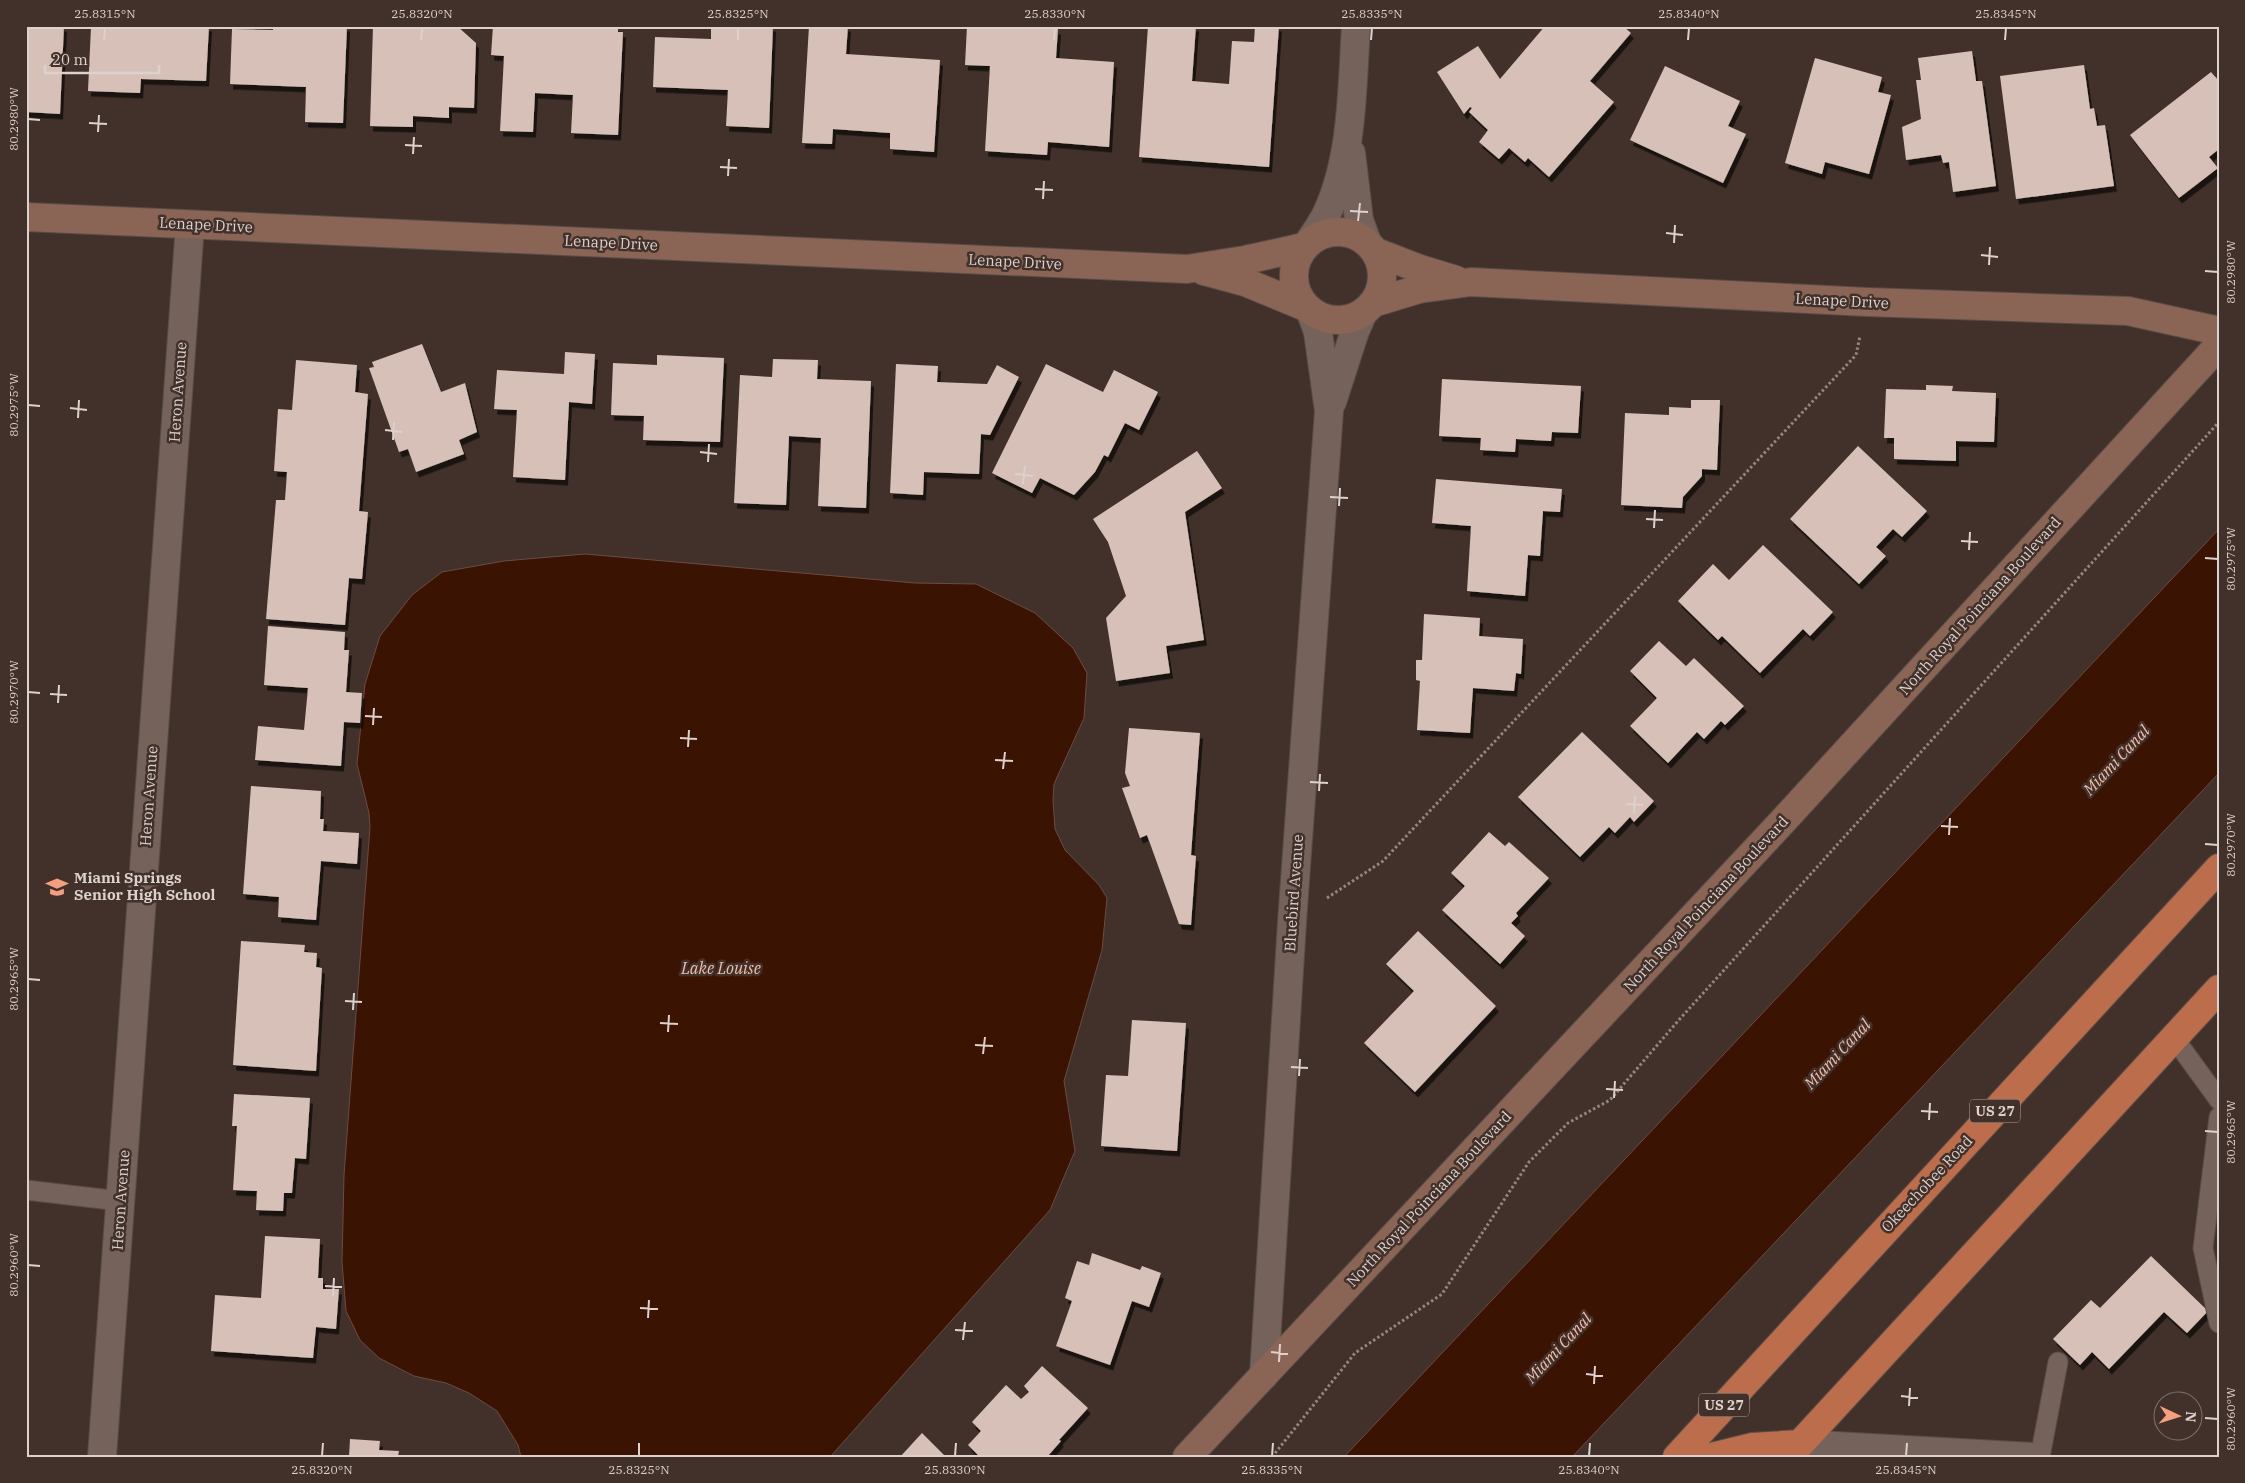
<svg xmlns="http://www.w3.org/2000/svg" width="2245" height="1483" viewBox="0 0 2245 1483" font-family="'IBM Plex Serif',serif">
	<defs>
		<filter id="shadow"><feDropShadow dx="3" dy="5.5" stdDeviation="0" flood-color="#0009"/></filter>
	</defs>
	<rect width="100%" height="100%" fill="#42312b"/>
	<path fill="#3a1303" stroke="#6b4c40" d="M 2219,529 L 2219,773 L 1572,1457 L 1344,1457 Z
		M 585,554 L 915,583 L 976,584 L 1035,613 L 1073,648 L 1087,673 L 1084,718 L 1054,784 L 1053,800 L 1055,829 L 1065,850 L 1099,885 L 1107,898 L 1102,950 L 1064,1081 L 1075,1151 L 1050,1210 L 830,1457 L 521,1457 L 518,1445 L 497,1411 L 469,1393 L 446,1383 L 414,1376 L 379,1358 L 360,1340 L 346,1311 L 342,1262 L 344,1175 L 370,827 L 369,813 L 357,764 L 365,684 L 380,636 L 412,595 L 442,572 L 504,561 Z"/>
	<path fill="#d6c0b8" filter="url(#shadow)" d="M 26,26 L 64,26 L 60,114 L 26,112 Z
		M 132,26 L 209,26 L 206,81 L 141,79 L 140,93 L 88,91 L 91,27 L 132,29 Z
		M 273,26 L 347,26 L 343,123 L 305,122 L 306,87 L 230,84 L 232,29 L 273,30 Z
		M 373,26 L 457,26 L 476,43 L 474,108 L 449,107 L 449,118 L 413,116 L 413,127 L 370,126 Z
		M 493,26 L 618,26 L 618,32 L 623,32 L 618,135 L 571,133 L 573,95 L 535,93 L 533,132 L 500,131 L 504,56 L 491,55 Z
		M 711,26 L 773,26 L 769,128 L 726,126 L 728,90 L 653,87 L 655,37 L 711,39 Z
		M 809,26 L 848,26 L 846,54 L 940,60 L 934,152 L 890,149 L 890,133 L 833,129 L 832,144 L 802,143 Z
		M 967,26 L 1058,29 L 1056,58 L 1114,62 L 1109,147 L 1048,142 L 1047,155 L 985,151 L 990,66 L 965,65 Z
		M 1148,26 L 1196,26 L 1192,81 L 1229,84 L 1232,41 L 1254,42 L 1255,26 L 1279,26 L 1269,167 L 1139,157 Z
		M 1545,26 L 1623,26 L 1631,33 L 1590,81 L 1614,102 L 1549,177 L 1528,158 L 1525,162 L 1509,148 L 1499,159 L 1479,142 L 1488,130 L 1469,112 L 1472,108 L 1470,107 L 1464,114 L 1437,72 L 1478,46 L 1500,79 Z
		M 1972,51 L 1976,81 L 1982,81 L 1996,186 L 1953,192 L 1949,162 L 1943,163 L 1941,155 L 1906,160 L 1902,127 L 1921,119 L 1916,80 L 1921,80 L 1918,58 Z
		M 1815,58 L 1882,77 L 1878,92 L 1891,95 L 1869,174 L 1825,162 L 1822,174 L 1785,163 Z
		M 2084,65 L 2090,109 L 2094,108 L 2097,126 L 2105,125 L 2114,186 L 2016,199 L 2000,76 Z
		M 1665,66 L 1740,101 L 1728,126 L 1746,134 L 1723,183 L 1630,140 Z
		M 2211,72 L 2219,81 L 2219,149 L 2209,157 L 2218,168 L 2179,198 L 2130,135 Z
		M 422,344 L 441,392 L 465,383 L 477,432 L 459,440 L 464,454 L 416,472 L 408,449 L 399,452 L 369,368 L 374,367 L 372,362 Z
		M 565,352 L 595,354 L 592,404 L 569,402 L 565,480 L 513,477 L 517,410 L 494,409 L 497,370 L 564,374 Z
		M 657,355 L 724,358 L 720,442 L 643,440 L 644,416 L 611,415 L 613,363 L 657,365 Z
		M 773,359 L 818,360 L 817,379 L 871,381 L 866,508 L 818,506 L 821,438 L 789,436 L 786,505 L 734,503 L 740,375 L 772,377 Z
		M 296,360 L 357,365 L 355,392 L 368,394 L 359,511 L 368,512 L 362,579 L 349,578 L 345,625 L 266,619 L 276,500 L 285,500 L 287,472 L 274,471 L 278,409 L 292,410 Z
		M 896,364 L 938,366 L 937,382 L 987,384 L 997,365 L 1019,377 L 990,435 L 981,434 L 979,474 L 924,472 L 923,495 L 890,493 Z
		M 1046,364 L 1103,392 L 1114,370 L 1158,392 L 1139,430 L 1125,423 L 1108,457 L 1104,455 L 1095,472 L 1074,495 L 1040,478 L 1032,493 L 992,473 Z
		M 1442,379 L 1581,386 L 1578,433 L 1552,432 L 1551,441 L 1516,439 L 1515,452 L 1480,450 L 1481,438 L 1439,436 Z
		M 1926,385 L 1953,386 L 1952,391 L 1996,393 L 1994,442 L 1956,441 L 1956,461 L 1894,459 L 1894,438 L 1884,438 L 1886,389 L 1926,390 Z
		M 1691,400 L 1720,400 L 1717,470 L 1702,469 L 1702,476 L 1683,497 L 1682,508 L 1621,505 L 1625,413 L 1669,415 L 1669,407 L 1691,408 Z
		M 1858,446 L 1927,511 L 1902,537 L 1893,529 L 1876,547 L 1886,556 L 1859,584 L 1790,519 Z
		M 1197,451 L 1222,488 L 1185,512 L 1204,640 L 1166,646 L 1170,673 L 1116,681 L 1106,618 L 1126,596 L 1108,542 L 1093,519 Z
		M 1436,479 L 1562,489 L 1560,512 L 1543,511 L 1540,556 L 1528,555 L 1525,596 L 1467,591 L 1471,526 L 1432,523 Z
		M 1763,545 L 1833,612 L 1810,636 L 1803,629 L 1760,673 L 1722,636 L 1718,640 L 1678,601 L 1713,564 L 1729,580 Z
		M 1424,614 L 1480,618 L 1479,636 L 1523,639 L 1521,674 L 1516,673 L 1514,691 L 1473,688 L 1470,733 L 1417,730 L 1420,681 L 1416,680 L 1416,660 L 1422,660 Z
		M 268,626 L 345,632 L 344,650 L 349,650 L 346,692 L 362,693 L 360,723 L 344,722 L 341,766 L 255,760 L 258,726 L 304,730 L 308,688 L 264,685 Z
		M 1659,641 L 1686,666 L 1694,658 L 1744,706 L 1725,725 L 1721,721 L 1704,739 L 1697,732 L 1668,763 L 1630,726 L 1657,698 L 1630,671 Z
		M 1129,728 L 1200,733 L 1191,855 L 1196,856 L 1191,925 L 1179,924 L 1147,835 L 1140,838 L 1122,788 L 1130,786 L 1125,773 Z
		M 1582,732 L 1654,801 L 1634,822 L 1630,817 L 1615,833 L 1609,827 L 1580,857 L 1518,797 Z
		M 251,786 L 321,791 L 320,819 L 324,819 L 323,831 L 359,833 L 357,864 L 321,861 L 316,920 L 278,917 L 279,897 L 243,894 Z
		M 1489,832 L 1505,846 L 1509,842 L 1549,878 L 1516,913 L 1518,916 L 1511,923 L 1525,936 L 1500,964 L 1442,910 L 1465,886 L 1451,873 Z
		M 1418,931 L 1496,1006 L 1415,1092 L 1364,1043 L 1414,991 L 1386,964 Z
		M 241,941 L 305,945 L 304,952 L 317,953 L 316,967 L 322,968 L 316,1071 L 233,1065 Z
		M 1132,1020 L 1186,1023 L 1177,1151 L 1101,1146 L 1106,1075 L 1128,1076 Z
		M 234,1094 L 310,1098 L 306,1159 L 295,1158 L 292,1193 L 284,1193 L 283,1211 L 256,1210 L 257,1191 L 233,1190 L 237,1126 L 232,1126 Z
		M 265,1236 L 320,1239 L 318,1278 L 323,1278 L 323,1289 L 339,1289 L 336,1329 L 316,1327 L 313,1358 L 211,1351 L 215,1295 L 261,1298 Z
		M 1092,1253 L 1140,1270 L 1142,1266 L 1161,1273 L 1149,1307 L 1132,1301 L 1110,1365 L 1056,1346 L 1072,1301 L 1065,1298 L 1077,1261 L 1089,1265 Z
		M 2151,1256 L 2208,1311 L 2187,1333 L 2164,1312 L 2109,1369 L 2092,1352 L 2080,1365 L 2053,1339 L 2091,1300 L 2100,1308 Z
		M 1042,1366 L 1088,1408 L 1059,1440 L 1061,1441 L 1047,1457 L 980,1457 L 968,1445 L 981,1431 L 972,1422 L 1006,1385 L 1021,1399 L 1029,1392 L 1024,1386 Z
		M 922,1433 L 946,1457 L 900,1457 Z
		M 350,1439 L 380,1441 L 379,1450 L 399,1451 L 398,1457 L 349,1457 Z"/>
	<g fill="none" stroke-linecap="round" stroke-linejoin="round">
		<g stroke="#5a4d47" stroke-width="21">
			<path id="lane" d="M 2174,1038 L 2219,1100
				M 2219,1117 L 2203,1248 L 2219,1323
				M 26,1190 L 120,1201
				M 2040,1457 L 2058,1362"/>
		</g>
		<g stroke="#5a4d47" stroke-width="30">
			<path id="street" d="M 1351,153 L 1359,220 L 1367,242
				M 1309,242 C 1315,233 1321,225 1326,215 C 1353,159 1352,88 1356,26
				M 1332,402 L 1355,331 L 1363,313
				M 1264,1375 L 1292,922 L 1329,411 L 1318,332 L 1310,310
				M 1799,1444 L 2033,1457
				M 102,1457 L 190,225"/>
		</g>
		<g stroke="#5a4d47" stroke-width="30">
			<path id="secondary" d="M 26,217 L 1187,269 L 1245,260 L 1304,247
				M1294 276a44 44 0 1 1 88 0a44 44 0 1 1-88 0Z
				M 1376,252 L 1420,269 L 1456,280
				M 1204,271 L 1245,282 L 1308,308
				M 1373,303 L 1419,289 L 1471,282 L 1867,302 L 2128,311 L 2219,331
				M 1187,1457 L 1783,821 L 2219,345"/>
		</g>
		<g stroke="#5a4d47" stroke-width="30">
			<path id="highway" d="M 1677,1457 L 2219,868
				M 1711,1457 L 1752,1447 L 1799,1444
				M 1788,1457 L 2219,989"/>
		</g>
		<path stroke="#938580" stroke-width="3" stroke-dasharray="2.5 2.5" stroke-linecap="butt" d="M 1327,898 L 1383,861 L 1856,355 L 1860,336
			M 1272,1457 L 1355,1353 L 1442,1294 L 1529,1162 L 1568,1123 L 1610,1100 L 1678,1021 L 2219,422"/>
		<use href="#lane" stroke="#75625a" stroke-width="19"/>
		<use href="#street" stroke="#75625a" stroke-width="28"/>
		<use href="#secondary" stroke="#8a6556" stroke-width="28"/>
		<use href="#highway" stroke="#bc6d4c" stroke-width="28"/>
	</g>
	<path fill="none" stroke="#dcd1cd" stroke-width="2" d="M 104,40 L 105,28M 421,40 L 422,28M 738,40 L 738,28M 1054,40 L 1055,28M 1371,40 L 1372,28M 1688,40 L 1689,28M 2005,40 L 2006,28M 28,119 L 40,120M 89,123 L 107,124M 98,132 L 99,115M 405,145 L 422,146M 413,154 L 414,137M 720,167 L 737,168M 728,176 L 729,159M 1035,189 L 1053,190M 1043,199 L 1044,181M 1350,211 L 1368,212M 1358,221 L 1360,203M 1666,233 L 1683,235M 1674,243 L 1675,225M 1981,255 L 1998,257M 1989,265 L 1990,247M 2205,271 L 2218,272M 28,405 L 40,406M 70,408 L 87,410M 78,418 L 79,400M 385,430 L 402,432M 393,440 L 394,422M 700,452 L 717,454M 708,462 L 709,444M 1015,474 L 1033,476M 1023,484 L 1025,466M 1330,497 L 1348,498M 1339,506 L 1340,488M 1646,519 L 1663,520M 1654,528 L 1655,510M 1961,541 L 1978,542M 1969,550 L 1970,532M 2205,558 L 2218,559M 28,692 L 40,693M 50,694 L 67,695M 58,703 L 59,685M 365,716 L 382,717M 373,725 L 374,708M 680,738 L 697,739M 688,747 L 689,730M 995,760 L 1013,761M 1003,769 L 1005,752M 1310,782 L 1328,783M 1319,791 L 1320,774M 1626,804 L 1643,805M 1634,813 L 1635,796M 1941,826 L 1958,827M 1949,835 L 1950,818M 2205,844 L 2218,845M 28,979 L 40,980M 345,1001 L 362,1002M 353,1010 L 354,993M 660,1023 L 678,1024M 668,1032 L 669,1015M 975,1045 L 993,1046M 983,1054 L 985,1037M 1291,1067 L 1308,1068M 1299,1076 L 1300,1059M 1606,1089 L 1623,1090M 1614,1098 L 1615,1081M 1921,1111 L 1938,1112M 1929,1120 L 1930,1103M 2205,1131 L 2218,1132M 28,1265 L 40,1266M 325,1286 L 342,1287M 333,1296 L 334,1278M 640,1308 L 658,1309M 648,1318 L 649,1300M 955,1330 L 973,1331M 963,1340 L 965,1322M 1271,1352 L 1288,1354M 1279,1362 L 1280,1344M 1586,1374 L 1603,1376M 1594,1384 L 1595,1366M 1901,1396 L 1918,1398M 1909,1406 L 1910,1388M 2205,1418 L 2218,1419M 322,1456 L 323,1443M 639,1456 L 639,1443M 955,1456 L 956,1443M 1272,1456 L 1273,1443M 1589,1456 L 1590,1443M 1906,1456 L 1907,1443"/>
	<defs>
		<g id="school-bare" transform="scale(1.725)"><path d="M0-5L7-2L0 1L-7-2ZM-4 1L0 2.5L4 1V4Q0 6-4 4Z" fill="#f2a080" stroke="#42312b" stroke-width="2.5" paint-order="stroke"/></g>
	</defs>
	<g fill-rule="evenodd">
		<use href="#school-bare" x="57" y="887"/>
	</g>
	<g text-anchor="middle" stroke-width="5" stroke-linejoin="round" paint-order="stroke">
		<g fill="#42312b" stroke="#aea19c" stroke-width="1">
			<rect x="1970" y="1099.5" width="50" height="23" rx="4"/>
			<rect x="1699" y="1393.5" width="50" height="23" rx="4"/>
		</g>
		<g font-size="14" font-weight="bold" fill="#dcd1cd">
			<text x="1995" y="1116">US 27</text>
			<text x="1724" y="1410">US 27</text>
		</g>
		<g font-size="15" fill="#dcd1cd" stroke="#42312b">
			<text transform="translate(206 225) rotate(3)" y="5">Lenape Drive</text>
			<text transform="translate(611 243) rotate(3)" y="5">Lenape Drive</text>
			<text transform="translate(1015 262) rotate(3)" y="5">Lenape Drive</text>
			<text transform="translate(1842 301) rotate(3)" y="5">Lenape Drive</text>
			<text transform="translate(178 392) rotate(-86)" y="5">Heron Avenue</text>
			<text transform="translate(1980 606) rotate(-48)" y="5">North Royal Poinciana Boulevard</text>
			<text transform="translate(149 796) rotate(-86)" y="5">Heron Avenue</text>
			<text transform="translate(1294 893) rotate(-86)" y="5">Bluebird Avenue</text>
			<text transform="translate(1706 904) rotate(-47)" y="5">North Royal Poinciana Boulevard</text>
			<text transform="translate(1927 1184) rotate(-47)" y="5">Okeechobee Road</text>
			<text transform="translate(1429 1199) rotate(-47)" y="5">North Royal Poinciana Boulevard</text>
			<text transform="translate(121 1200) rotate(-86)" y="5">Heron Avenue</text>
		</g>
		<g font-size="15" font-weight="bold" fill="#dcd1cd" stroke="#42312b" text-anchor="start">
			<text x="74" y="883">Miami Springs<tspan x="74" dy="17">Senior High School</tspan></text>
		</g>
		<g font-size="16" font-style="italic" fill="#f3bea9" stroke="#42312b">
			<text transform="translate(2116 760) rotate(-47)" y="6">Miami Canal</text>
			<text x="721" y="974">Lake Louise</text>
			<text transform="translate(1837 1054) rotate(-47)" y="6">Miami Canal</text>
			<text transform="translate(1558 1348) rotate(-47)" y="6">Miami Canal</text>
		</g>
	</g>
	<rect width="2245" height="1483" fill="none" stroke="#42312b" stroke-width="55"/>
	<g transform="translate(2178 1416) rotate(94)"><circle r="24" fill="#42312b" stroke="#80716c"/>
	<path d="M0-4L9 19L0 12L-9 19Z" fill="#f2a080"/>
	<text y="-8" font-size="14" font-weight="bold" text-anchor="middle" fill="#dcd1cd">N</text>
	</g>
	<path d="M45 65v8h114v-8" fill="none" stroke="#dcd1cd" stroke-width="2.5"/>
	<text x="52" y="65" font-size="15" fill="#dcd1cd" stroke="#42312b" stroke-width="4" paint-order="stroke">20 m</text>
	<rect x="28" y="28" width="2190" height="1428" fill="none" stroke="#dcd1cd" stroke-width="2"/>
	<g font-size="12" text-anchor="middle" fill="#dcd1cd">
		<text x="105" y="18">25.8315°N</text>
		<text x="422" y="18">25.8320°N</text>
		<text x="738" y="18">25.8325°N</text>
		<text x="1055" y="18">25.8330°N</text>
		<text x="1372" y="18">25.8335°N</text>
		<text x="1689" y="18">25.8340°N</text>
		<text x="2006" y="18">25.8345°N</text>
		<text transform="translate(14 119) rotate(-90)" y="4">80.2980°W</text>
		<text transform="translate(2231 272) rotate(-90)" y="4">80.2980°W</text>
		<text transform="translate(14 405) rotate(-90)" y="4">80.2975°W</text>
		<text transform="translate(2231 559) rotate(-90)" y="4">80.2975°W</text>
		<text transform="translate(14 692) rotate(-90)" y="4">80.2970°W</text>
		<text transform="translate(2231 845) rotate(-90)" y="4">80.2970°W</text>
		<text transform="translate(14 979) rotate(-90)" y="4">80.2965°W</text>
		<text transform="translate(2231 1132) rotate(-90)" y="4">80.2965°W</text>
		<text transform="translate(14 1265) rotate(-90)" y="4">80.2960°W</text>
		<text transform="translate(2231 1419) rotate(-90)" y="4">80.2960°W</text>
		<text x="322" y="1474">25.8320°N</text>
		<text x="639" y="1474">25.8325°N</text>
		<text x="955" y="1474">25.8330°N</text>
		<text x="1272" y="1474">25.8335°N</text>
		<text x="1589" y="1474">25.8340°N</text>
		<text x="1906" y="1474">25.8345°N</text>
	</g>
</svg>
